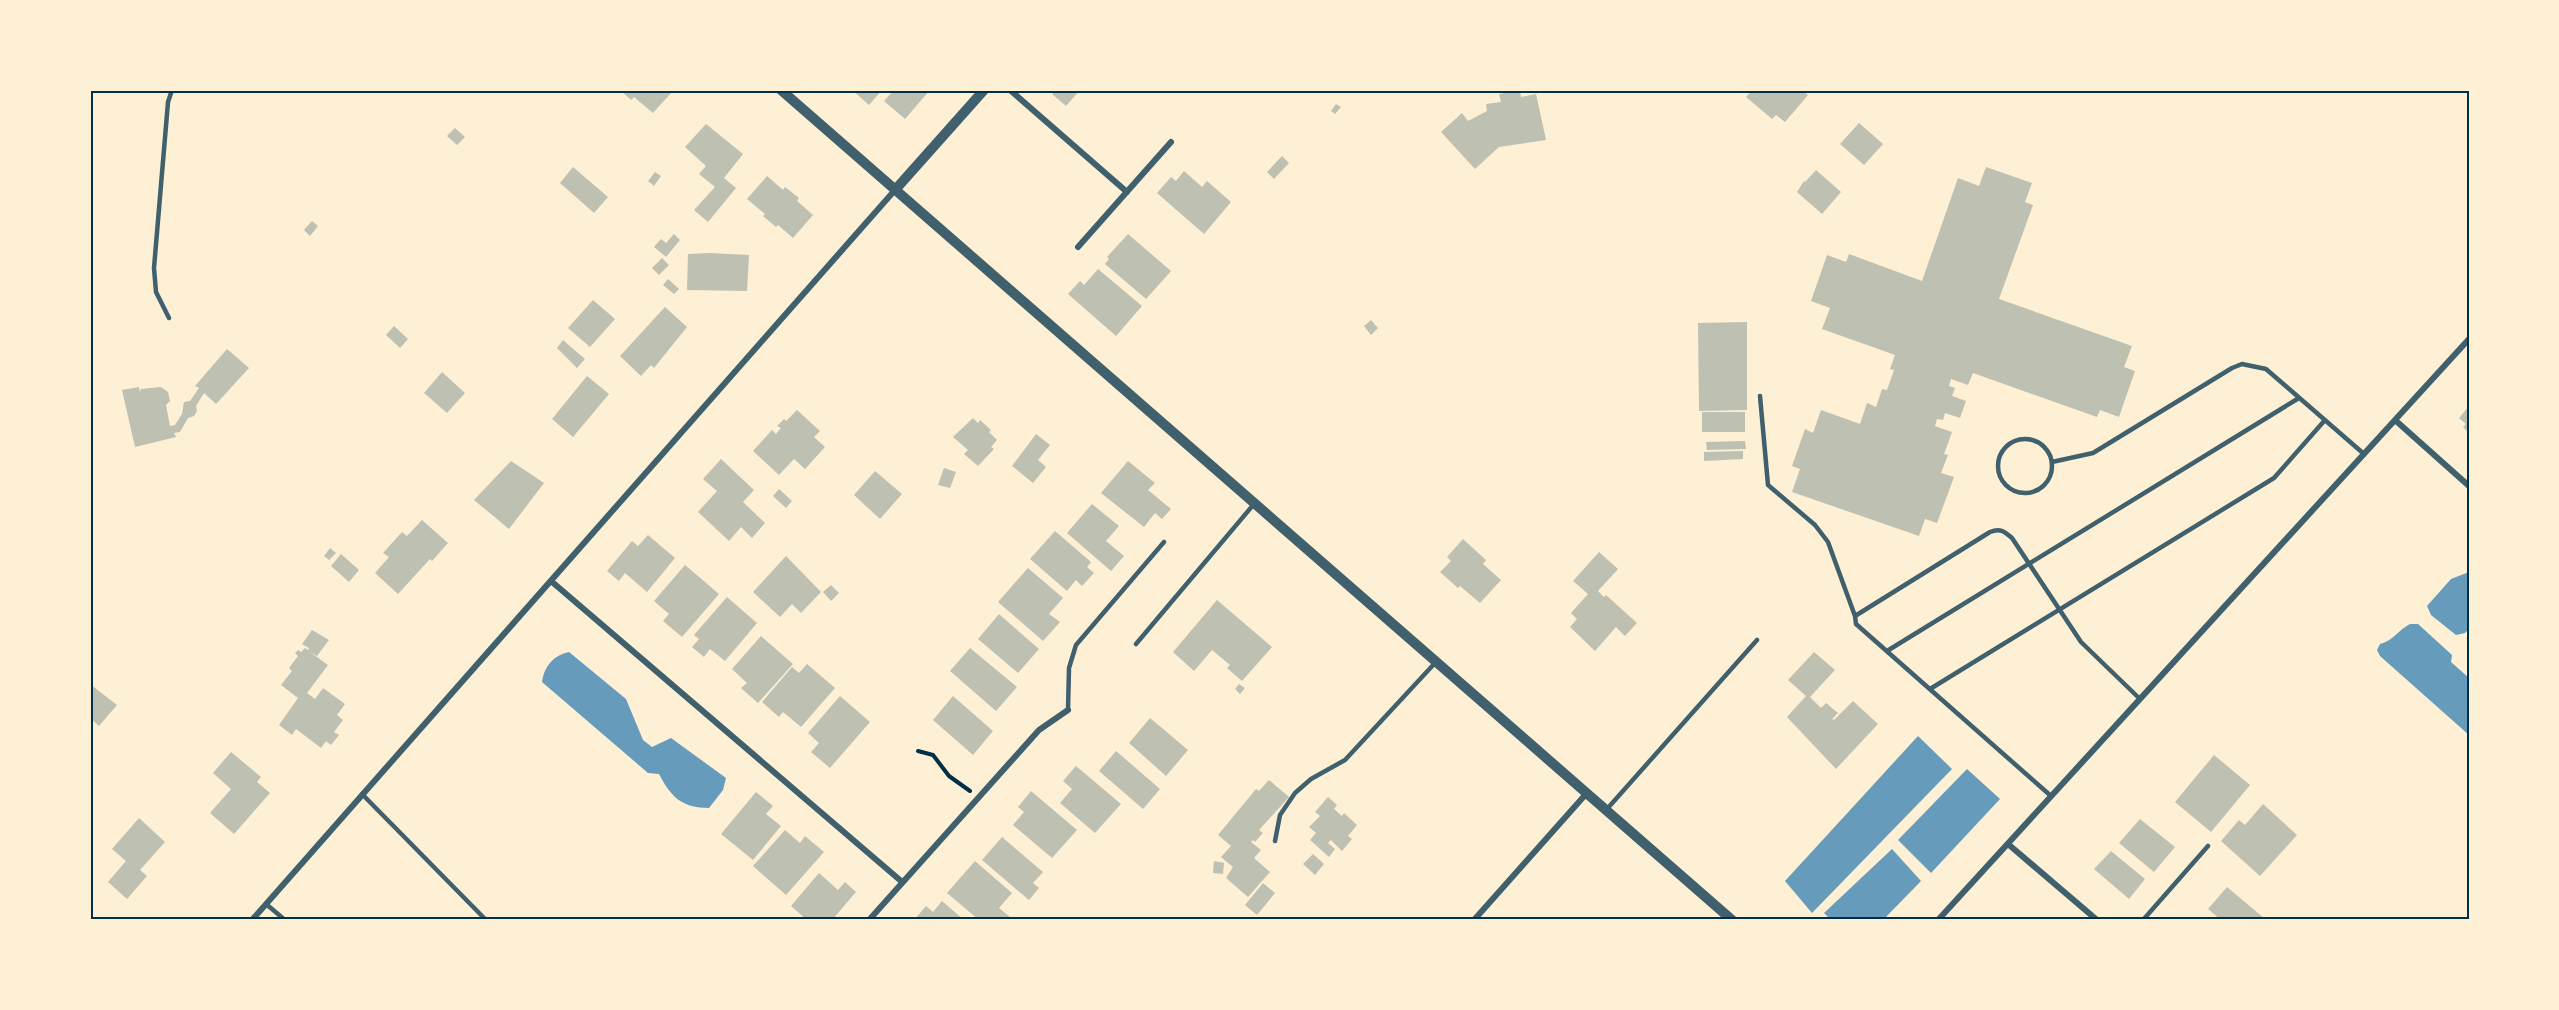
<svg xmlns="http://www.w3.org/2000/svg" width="2559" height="1010" viewBox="0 0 2559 1010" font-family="'Public Sans',sans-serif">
	<rect width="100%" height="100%" fill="#fdf0d5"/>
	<path fill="#669bbc" d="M 2469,572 L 2469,629 L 2465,633 L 2456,635 L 2431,615 L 2427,606 L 2451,579 Z
		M 2410,624 L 2418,624 L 2452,655 L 2451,662 L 2469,678 L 2469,735 L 2380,656 L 2377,650 L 2380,644 C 2393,641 2398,630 2410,624 Z
		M 569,652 L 626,699 L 643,740 L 652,747 L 671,738 L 726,778 L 723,790 L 709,808 C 682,808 671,797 659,774 L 648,773 L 542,682 C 544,666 554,655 569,652 Z
		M 1918,736 L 1952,769 L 1812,913 L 1785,881 Z
		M 1967,769 L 2000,799 L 1931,873 L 1898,840 Z
		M 1892,849 L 1921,881 L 1883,920 L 1831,920 L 1824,913 Z"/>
	<path fill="#bec0b2" d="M 620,90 L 669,90 L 672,92 L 653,113 L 634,97 L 631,100 Z
		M 852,90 L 882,90 L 869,105 Z
		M 894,90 L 930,90 L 905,119 L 884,101 Z
		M 1056,90 L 1080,90 L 1066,106 L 1052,94 Z
		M 1520,90 L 1521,97 L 1536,94 L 1546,140 L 1499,147 L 1475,169 L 1441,132 L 1462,113 L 1468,121 L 1487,111 L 1486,104 L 1501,102 L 1499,94 Z
		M 1752,90 L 1802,90 L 1808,95 L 1785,122 L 1776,115 L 1772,119 L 1746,97 Z
		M 1336,104 L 1341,107 L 1335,114 L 1331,111 Z
		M 1859,123 L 1883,144 L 1864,165 L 1840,144 Z
		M 706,124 L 743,154 L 724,178 L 736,188 L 708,222 L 694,210 L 715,187 L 699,174 L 706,166 L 685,147 Z
		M 455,128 L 465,137 L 457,145 L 447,136 Z
		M 1282,156 L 1289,163 L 1274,179 L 1267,172 Z
		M 573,167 L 608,197 L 594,213 L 560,183 Z
		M 1986,167 L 2032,183 L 2025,202 L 2033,205 L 1999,299 L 2132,346 L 2124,367 L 2135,371 L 2119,417 L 2100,410 L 2097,417 L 1973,373 L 1968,385 L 1951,379 L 1949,386 L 1955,388 L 1952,396 L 1966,401 L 1960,418 L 1945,413 L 1943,420 L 1937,419 L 1935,426 L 1952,432 L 1944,454 L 1948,455 L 1941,473 L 1954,477 L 1937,523 L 1925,519 L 1919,536 L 1792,492 L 1800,469 L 1792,466 L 1805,429 L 1813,433 L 1821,410 L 1860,424 L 1867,403 L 1876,407 L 1882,389 L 1887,390 L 1894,370 L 1890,369 L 1895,355 L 1822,329 L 1830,308 L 1811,301 L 1827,255 L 1846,262 L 1849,254 L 1922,281 L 1958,178 L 1979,186 Z
		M 1816,170 L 1841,192 L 1822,214 L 1797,192 L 1804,181 L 1805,182 Z
		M 1184,171 L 1202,187 L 1207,181 L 1231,202 L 1204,234 L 1157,193 L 1171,177 L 1176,181 Z
		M 655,172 L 661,176 L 654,186 L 648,181 Z
		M 767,176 L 783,190 L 785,187 L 799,198 L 797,201 L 813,215 L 793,238 L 778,225 L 776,227 L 763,216 L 765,214 L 747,199 Z
		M 312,221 L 318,226 L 310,236 L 304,230 Z
		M 674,234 L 680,240 L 666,257 L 654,247 L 661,239 L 666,243 Z
		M 1128,234 L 1171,271 L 1146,299 L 1105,264 L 1109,259 L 1107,257 Z
		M 710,253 L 749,255 L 747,291 L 687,290 L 688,254 Z
		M 662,258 L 669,265 L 659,275 L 652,268 Z
		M 1098,269 L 1142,306 L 1116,336 L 1068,294 L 1080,281 L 1084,285 Z
		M 668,279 L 679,289 L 674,294 L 663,285 Z
		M 593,300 L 615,319 L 590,347 L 568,328 Z
		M 665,307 L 687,327 L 654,368 L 651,365 L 641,376 L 620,356 Z
		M 1371,320 L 1378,328 L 1371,335 L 1364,326 Z
		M 1747,322 L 1747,410 L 1699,411 L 1698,323 Z
		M 394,326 L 408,339 L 400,348 L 386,335 Z
		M 563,340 L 585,359 L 577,368 L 557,348 Z
		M 227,349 L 249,368 L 216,404 L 204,393 L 196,406 L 197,411 L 194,416 L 188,418 L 180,432 L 174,433 L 176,437 L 135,447 L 122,390 L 139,387 L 140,392 L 141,389 L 161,387 L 168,392 L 170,401 L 166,405 L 170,426 L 175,425 L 182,414 L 184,402 L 190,401 L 199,388 L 195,386 Z
		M 442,372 L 465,393 L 447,413 L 424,393 Z
		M 587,376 L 609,394 L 573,437 L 552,419 Z
		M 2469,406 L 2469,433 L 2463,427 L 2466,424 L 2459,418 Z
		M 797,410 L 820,431 L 814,437 L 825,447 L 805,469 L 794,459 L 779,475 L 753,451 L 772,430 L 776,434 L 781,428 L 777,426 L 784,419 L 786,421 Z
		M 1702,412 L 1745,412 L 1745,432 L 1702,432 Z
		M 973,418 L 978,423 L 980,420 L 991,430 L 989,432 L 997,440 L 991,447 L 994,449 L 978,466 L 964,454 L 968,450 L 953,437 Z
		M 1036,434 L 1050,445 L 1038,460 L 1046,467 L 1033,483 L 1012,466 Z
		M 1745,441 L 1746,449 L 1707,450 L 1706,442 Z
		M 1743,451 L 1743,459 L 1704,461 L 1704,452 Z
		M 721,459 L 754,490 L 743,502 L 765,523 L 752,538 L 741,527 L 729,541 L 698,512 L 717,491 L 703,479 Z
		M 511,461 L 544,483 L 509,529 L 474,500 Z
		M 1128,461 L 1155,483 L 1148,490 L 1171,509 L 1162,519 L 1155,513 L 1144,527 L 1101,493 Z
		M 944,468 L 956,472 L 950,488 L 938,485 Z
		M 875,471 L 902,494 L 880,519 L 854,495 Z
		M 779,489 L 792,501 L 786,508 L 773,496 Z
		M 1092,504 L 1119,526 L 1106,541 L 1124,556 L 1111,571 L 1067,533 Z
		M 422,520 L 448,543 L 432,561 L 430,559 L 398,594 L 375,573 L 389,557 L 383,553 L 402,532 L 407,536 Z
		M 1055,531 L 1091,562 L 1087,567 L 1094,573 L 1082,586 L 1076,580 L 1067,591 L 1030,559 Z
		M 648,535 L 675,558 L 647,592 L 625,573 L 619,581 L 607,571 L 632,541 L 638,546 Z
		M 1463,539 L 1486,560 L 1483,564 L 1501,580 L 1480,603 L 1460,586 L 1458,588 L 1440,572 L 1451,561 L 1447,557 Z
		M 330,548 L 336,553 L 329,560 L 324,556 Z
		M 1599,552 L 1618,569 L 1598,591 L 1604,597 L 1606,595 L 1637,623 L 1625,636 L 1616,627 L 1595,651 L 1570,627 L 1577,619 L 1571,613 L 1588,594 L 1573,581 Z
		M 341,554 L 359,570 L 349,582 L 331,566 Z
		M 786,556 L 821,592 L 801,613 L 792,604 L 780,617 L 753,592 Z
		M 685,565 L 719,594 L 682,637 L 663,621 L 669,614 L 654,601 Z
		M 1028,568 L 1063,598 L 1049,614 L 1060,622 L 1043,641 L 998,602 Z
		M 831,585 L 839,593 L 831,601 L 823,592 Z
		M 727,597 L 757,623 L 725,661 L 710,649 L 704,657 L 692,647 L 699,639 L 694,635 Z
		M 1217,600 L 1272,647 L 1242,681 L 1227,668 L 1230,665 L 1212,650 L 1194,671 L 1173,652 Z
		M 999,614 L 1039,649 L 1018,673 L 978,639 Z
		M 312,630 L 329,640 L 317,656 L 310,652 L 328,665 L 307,693 L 315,699 L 323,688 L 345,704 L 337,715 L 343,720 L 334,732 L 339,735 L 331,745 L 326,741 L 321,748 L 296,729 L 292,735 L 279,725 L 298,698 L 281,685 L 292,671 L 289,668 L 298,656 L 295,653 L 298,650 L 301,652 L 305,648 L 308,650 L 309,648 L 302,644 Z
		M 761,636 L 793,664 L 758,703 L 741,688 L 747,683 L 732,669 Z
		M 970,648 L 1017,687 L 996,711 L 950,671 Z
		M 1814,652 L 1835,670 L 1810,697 L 1821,708 L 1826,703 L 1838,713 L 1832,719 L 1834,720 L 1853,701 L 1878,724 L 1836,769 L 1787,717 L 1806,696 L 1788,680 Z
		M 807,664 L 835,688 L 801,727 L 783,712 L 779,717 L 762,702 L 792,667 L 799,673 Z
		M 90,684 L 117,705 L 99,726 L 90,718 Z
		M 1239,684 L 1245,688 L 1240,694 L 1235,689 Z
		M 840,696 L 870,722 L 830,768 L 811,752 L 819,743 L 808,733 Z
		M 953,696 L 993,731 L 973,755 L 933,720 Z
		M 1150,718 L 1188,750 L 1166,776 L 1129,743 Z
		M 1116,751 L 1160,789 L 1143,809 L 1099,771 Z
		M 231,752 L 261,777 L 257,782 L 270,793 L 234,834 L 210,813 L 231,789 L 213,773 Z
		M 2214,755 L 2250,785 L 2211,832 L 2175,802 Z
		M 1076,766 L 1121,804 L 1095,833 L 1060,803 L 1072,789 L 1063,781 Z
		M 1269,780 L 1289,797 L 1259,830 L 1263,833 L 1255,842 L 1253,840 L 1251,842 L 1261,850 L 1254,858 L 1270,872 L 1248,897 L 1226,878 L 1233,867 L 1221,857 L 1231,846 L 1218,835 L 1256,789 L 1259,791 Z
		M 1031,791 L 1077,830 L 1052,858 L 1013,825 L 1024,812 L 1018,807 Z
		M 756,792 L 773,806 L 766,814 L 781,826 L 753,860 L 721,834 Z
		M 1328,797 L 1337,805 L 1334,809 L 1342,816 L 1344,813 L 1357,825 L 1348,836 L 1352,839 L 1342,851 L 1331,840 L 1328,843 L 1335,849 L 1329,857 L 1310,840 L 1316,833 L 1309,827 L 1320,816 L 1315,812 Z
		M 2263,804 L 2297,835 L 2260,876 L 2221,841 L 2239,820 L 2245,825 Z
		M 139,818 L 165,842 L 140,870 L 147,876 L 127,899 L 108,882 L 126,861 L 112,849 Z
		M 2140,819 L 2175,847 L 2154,872 L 2119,843 Z
		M 785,830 L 800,843 L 805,836 L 824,852 L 786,895 L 753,866 Z
		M 1002,837 L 1043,872 L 1033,883 L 1039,888 L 1029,900 L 982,860 Z
		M 2111,851 L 2145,879 L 2129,899 L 2094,869 Z
		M 1313,854 L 1324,864 L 1315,875 L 1303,864 Z
		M 975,861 L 1012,893 L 999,908 L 1010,917 L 1008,920 L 979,920 L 947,893 Z
		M 1214,861 L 1224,863 L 1223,874 L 1213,873 Z
		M 819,873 L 838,890 L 845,882 L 856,892 L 832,920 L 807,920 L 791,906 Z
		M 1263,883 L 1275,893 L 1257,915 L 1245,905 Z
		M 2227,887 L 2264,918 L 2262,920 L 2221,920 L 2208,909 Z
		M 942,901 L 964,920 L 914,920 L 926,906 L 933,912 Z"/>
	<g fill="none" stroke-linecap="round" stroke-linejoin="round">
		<path stroke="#003049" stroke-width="4" d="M 918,751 L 933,755 L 949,776 L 970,791"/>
		<path stroke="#3f606c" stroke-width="4.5" d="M 169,318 L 156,292 L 154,268 L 168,102 L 172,90
			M 1760,396 L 1768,485 L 1815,525 L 1828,542 L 1855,616
			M1998 466a27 27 0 1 1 54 0a27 27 0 1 1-54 0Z
			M 2052,462 L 2093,453 L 2232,368 L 2242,364 L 2266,369 L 2364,454
			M 1136,644 L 1254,504
			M 1887,651 L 2299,398
			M 1930,689 L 2274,478 L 2325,420
			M 1068,710 L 1069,668 L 1076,645 L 1164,542
			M 362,794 L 486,920
			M 2051,796 L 1856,624 L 1855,616 L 1990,532 C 2000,528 2004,531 2012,538 L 2081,642 L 2140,699
			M 1607,809 L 1757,640
			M 1275,841 L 1280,815 L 1295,793 L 1311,779 L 1345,760 L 1435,663
			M 266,904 L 285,920
			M 2143,920 L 2208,846"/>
		<path stroke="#3f606c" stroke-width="6" d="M 1010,90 L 1127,192
			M 1078,247 L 1171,142
			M 2395,420 L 2469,486
			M 551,581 L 901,881
			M 2008,844 L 2097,920
			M 252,920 L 895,190
			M 869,920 L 1039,730 L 1068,710
			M 1474,920 L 1586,794
			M 1938,920 L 2469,339"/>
		<path stroke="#3f606c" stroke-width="10" d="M 781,90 L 1732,920
			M 895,190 L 984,90"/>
	</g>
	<rect width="2559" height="1010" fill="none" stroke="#fdf0d5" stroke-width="183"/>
	<rect x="92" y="92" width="2376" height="826" fill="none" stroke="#003049" stroke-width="2"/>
</svg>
